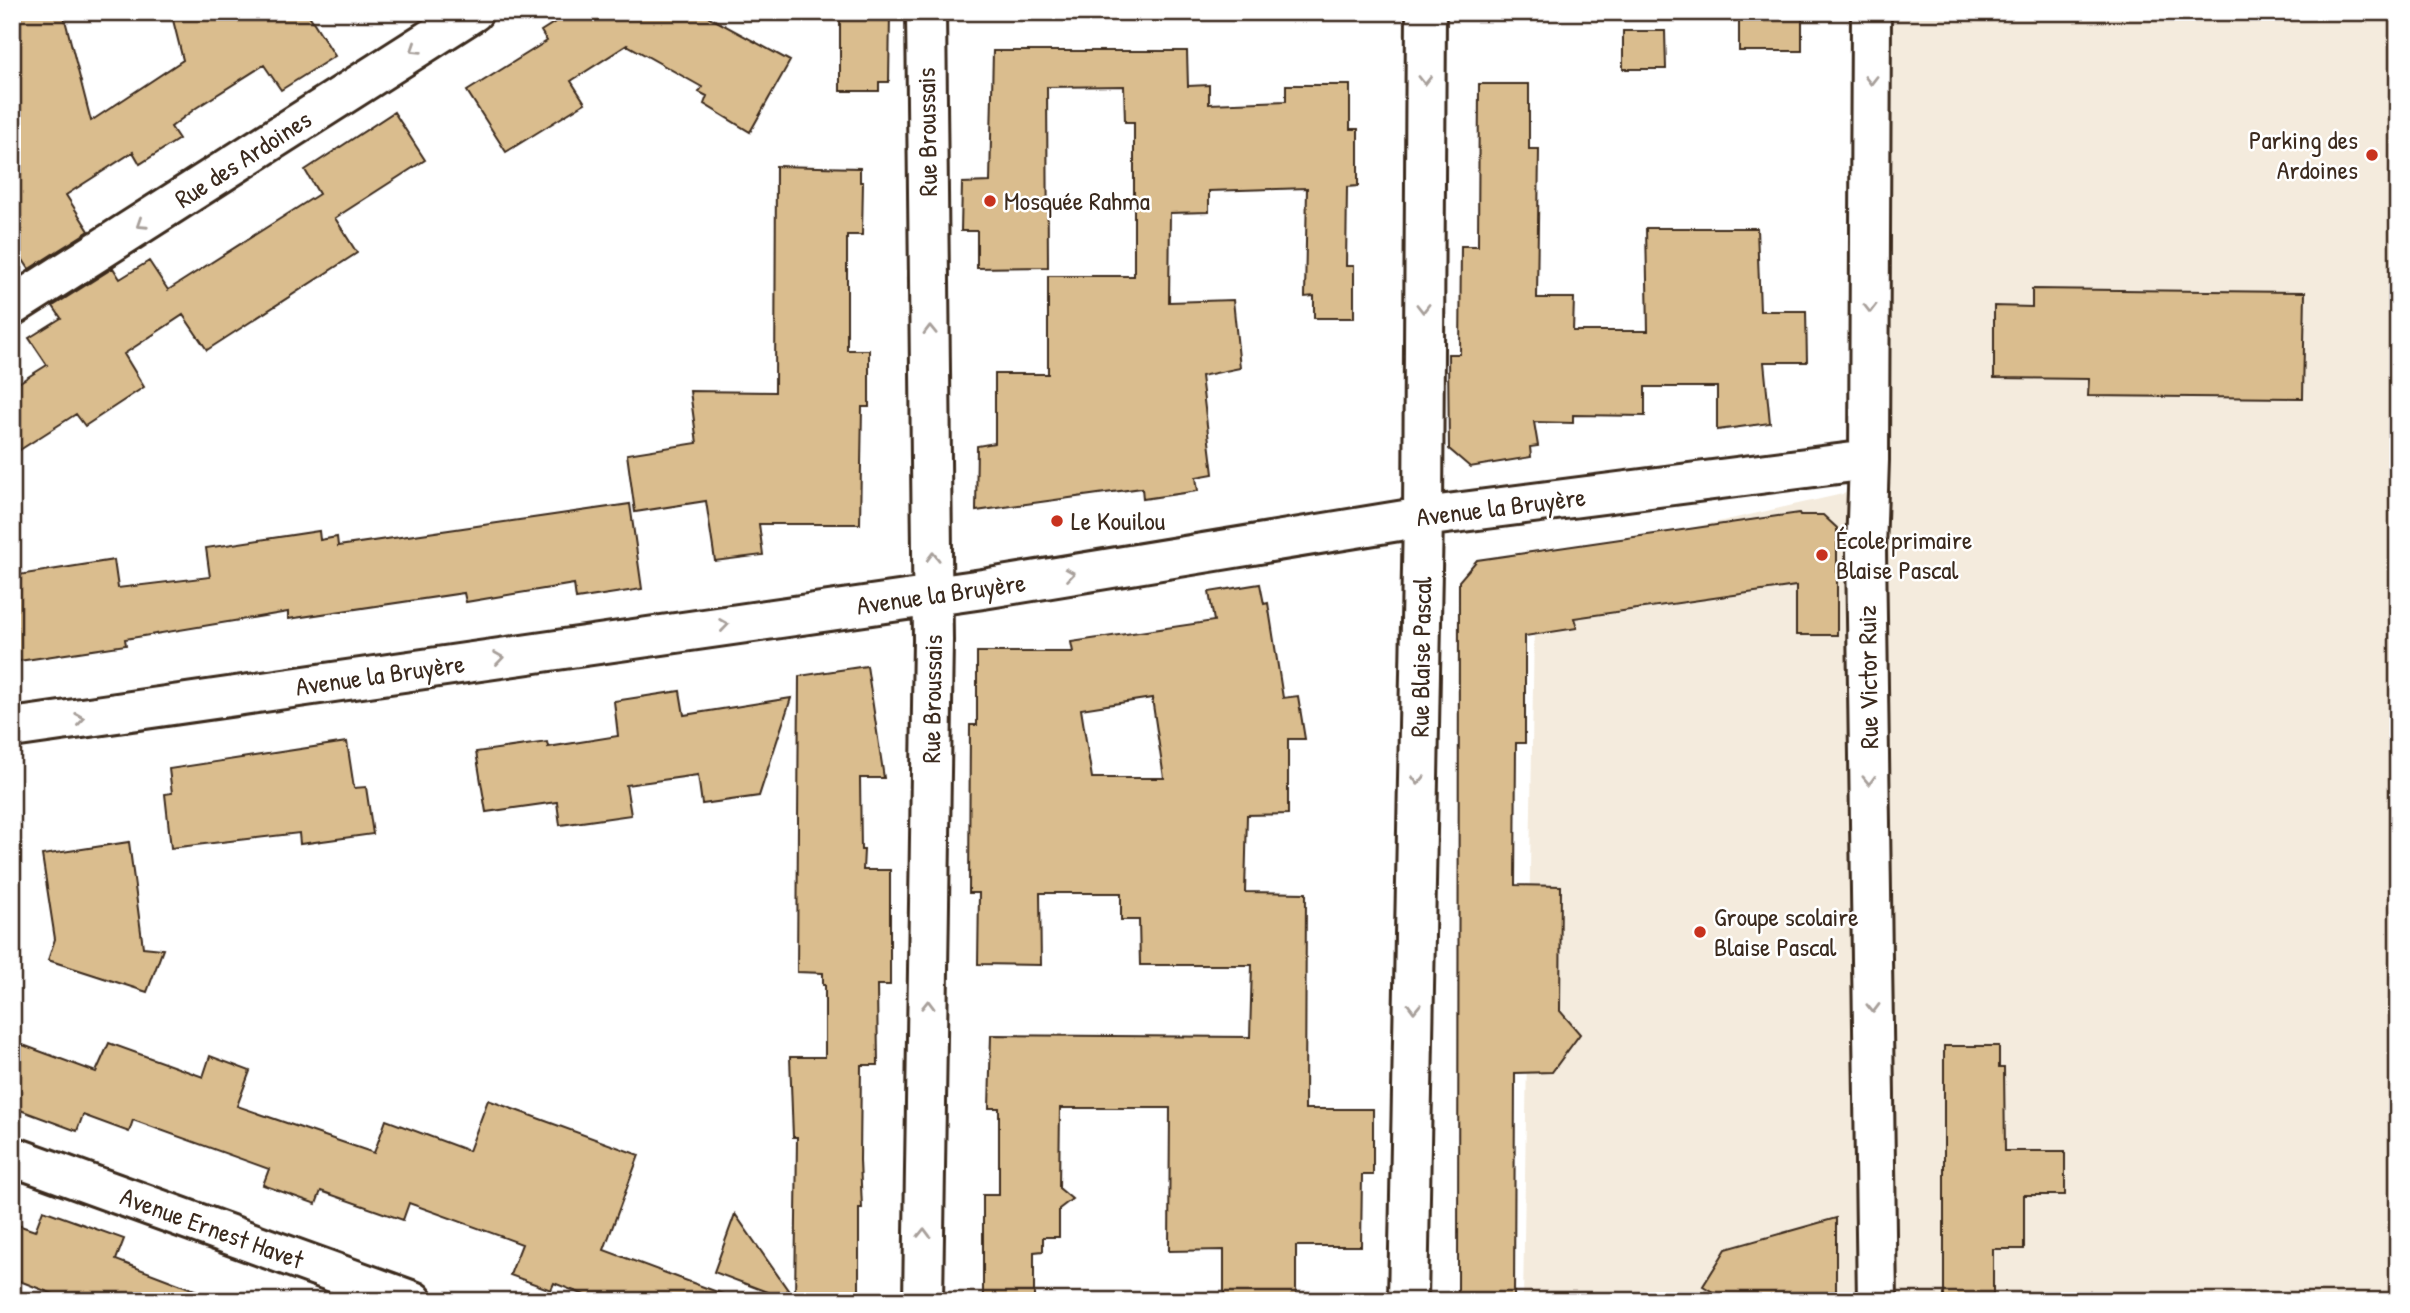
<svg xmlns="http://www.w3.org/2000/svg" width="2410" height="1313" viewBox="0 0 2410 1313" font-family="'Patrick Hand',sans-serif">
	<rect width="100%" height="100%" fill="#fff"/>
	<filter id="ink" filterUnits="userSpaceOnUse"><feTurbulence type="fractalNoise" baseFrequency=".0143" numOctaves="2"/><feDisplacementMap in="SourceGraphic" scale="14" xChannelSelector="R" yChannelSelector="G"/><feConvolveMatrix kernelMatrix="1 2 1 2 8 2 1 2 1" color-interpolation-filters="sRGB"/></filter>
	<g filter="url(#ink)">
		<path fill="#f4ebdd" d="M 1871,12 L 2398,12 L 2398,1301 L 1891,1301 Z
			M 1865,489 L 1875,1301 L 1523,1301 L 1535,563 Z"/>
		<path fill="#dabd8e" stroke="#3b2a1e" stroke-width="2" fill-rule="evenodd" d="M 12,12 L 63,12 L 91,121 L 183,60 L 171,12 L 307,12 L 335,56 L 281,90 L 264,65 L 196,108 L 171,127 L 179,139 L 140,164 L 133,152 L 66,195 L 89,231 L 29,269 L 12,243 Z
			M 567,12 L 700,12 L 790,61 L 750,132 L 704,104 L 707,96 L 699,92 L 702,87 L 627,45 L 571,81 L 585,103 L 506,152 L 467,91 L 547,41 L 541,31 L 569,13 Z
			M 840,12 L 890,12 L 889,82 L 879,82 L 879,91 L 840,91 Z
			M 1739,12 L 1802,12 L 1802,51 L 1739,51 Z
			M 1623,31 L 1665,31 L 1666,69 L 1623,69 Z
			M 993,51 L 1187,51 L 1188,86 L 1209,85 L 1209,104 L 1286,101 L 1286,85 L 1350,85 L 1350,129 L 1358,129 L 1358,186 L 1347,187 L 1346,266 L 1354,266 L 1354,318 L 1314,318 L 1314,296 L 1305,297 L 1307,188 L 1209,191 L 1209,212 L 1170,213 L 1169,302 L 1233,300 L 1240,368 L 1201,376 L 1213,474 L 1196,477 L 1198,491 L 1143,499 L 1142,488 L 976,511 L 977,446 L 995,443 L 995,374 L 1048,374 L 1048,276 L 1134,276 L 1134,122 L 1125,122 L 1124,86 L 1047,87 L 1048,267 L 977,268 L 977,231 L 961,231 L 962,183 L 990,182 Z
			M 1479,84 L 1529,84 L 1529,149 L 1539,149 L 1537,298 L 1574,298 L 1573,331 L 1648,331 L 1646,228 L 1757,228 L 1760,311 L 1806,311 L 1807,362 L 1764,362 L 1770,423 L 1717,430 L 1717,387 L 1645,387 L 1645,416 L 1573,415 L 1573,423 L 1534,422 L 1538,446 L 1530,447 L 1531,457 L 1470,467 L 1449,449 L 1448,354 L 1460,354 L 1461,246 L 1478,246 Z
			M 394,112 L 425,160 L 335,218 L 357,253 L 207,350 L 183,315 L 124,354 L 144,387 L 85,426 L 76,414 L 12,455 L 12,387 L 47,365 L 29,338 L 61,318 L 53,306 L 113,268 L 120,279 L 149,261 L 168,290 L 319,194 L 305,170 Z
			M 776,166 L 860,168 L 860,182 L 863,182 L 862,235 L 847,235 L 847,350 L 869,350 L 869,407 L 862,407 L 860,524 L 759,524 L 763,555 L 715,561 L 706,501 L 635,512 L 627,454 L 697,443 L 690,391 L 775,392 Z
			M 2032,289 L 2305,292 L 2303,398 L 2088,396 L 2089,379 L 1994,378 L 1994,306 L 2032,307 Z
			M 630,504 L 642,589 L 576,599 L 574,584 L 466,602 L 464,593 L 288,619 L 288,612 L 125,639 L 126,645 L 12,662 L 12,576 L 114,560 L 118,588 L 210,577 L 206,548 L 319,531 L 320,540 L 337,537 L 338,546 Z
			M 1799,513 L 1800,515 L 1823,515 L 1837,528 L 1837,635 L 1796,635 L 1796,586 L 1574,618 L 1577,628 L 1525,636 L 1525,743 L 1516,743 L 1515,885 L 1561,886 L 1560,1011 L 1580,1034 L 1552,1072 L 1515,1073 L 1514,1301 L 1458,1301 L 1459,581 L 1477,560 Z
			M 1260,584 L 1264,604 L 1268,603 L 1283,698 L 1298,696 L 1305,739 L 1288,739 L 1288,814 L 1247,815 L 1245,892 L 1306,893 L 1305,1109 L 1373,1109 L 1373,1175 L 1362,1175 L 1361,1246 L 1296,1246 L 1296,1301 L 1224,1301 L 1224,1250 L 1169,1251 L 1170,1108 L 1060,1108 L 1059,1188 L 1072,1199 L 1059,1209 L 1059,1237 L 1043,1237 L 1043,1251 L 1034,1252 L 1034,1301 L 983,1301 L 983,1195 L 999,1195 L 999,1108 L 989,1108 L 991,1035 L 1250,1037 L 1252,965 L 1140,965 L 1139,920 L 1121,920 L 1121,893 L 1040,893 L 1041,965 L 978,964 L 979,893 L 969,893 L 970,725 L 977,725 L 977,652 L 1073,652 L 1071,642 L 1214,621 L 1209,592 ZM 1152,698 L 1164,778 L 1092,778 L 1081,709 Z
			M 867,666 L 884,778 L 860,778 L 861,850 L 864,850 L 863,870 L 890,870 L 890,985 L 877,985 L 878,1065 L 861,1065 L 860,1160 L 862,1208 L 859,1208 L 859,1301 L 791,1301 L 714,1272 L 735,1214 L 795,1300 L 797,1137 L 793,1137 L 790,1057 L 825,1057 L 825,985 L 823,985 L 823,973 L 797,972 L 799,676 Z
			M 680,691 L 684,715 L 791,698 L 759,796 L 702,804 L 698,775 L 626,785 L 631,815 L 560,825 L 557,802 L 486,812 L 476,752 L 547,742 L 548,747 L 618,736 L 614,701 Z
			M 347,742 L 354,788 L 366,787 L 373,834 L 300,844 L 299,833 L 171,848 L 165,794 L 172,793 L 169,769 Z
			M 129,842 L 143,947 L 163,949 L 147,992 L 48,960 L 55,939 L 42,855 Z
			M 12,1041 L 96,1072 L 109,1043 L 203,1077 L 210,1056 L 250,1071 L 237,1106 L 374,1153 L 386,1120 L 469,1151 L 488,1100 L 639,1155 L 604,1250 L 728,1296 L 727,1301 L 600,1301 L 554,1283 L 551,1290 L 510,1275 L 522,1244 L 409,1203 L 403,1220 L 321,1191 L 316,1204 L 263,1185 L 269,1169 L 133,1120 L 129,1132 L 83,1115 L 77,1131 L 12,1107 Z
			M 1944,1046 L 1999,1046 L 1999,1068 L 2004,1068 L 2005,1151 L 2065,1151 L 2065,1195 L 2024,1195 L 2024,1249 L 1993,1249 L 1993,1299 L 1944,1299 Z
			M 43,1210 L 124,1239 L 116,1260 L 213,1297 L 213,1301 L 71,1301 L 12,1278 L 12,1223 L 35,1231 Z
			M 1836,1218 L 1836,1301 L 1728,1301 L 1703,1286 L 1726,1249 Z"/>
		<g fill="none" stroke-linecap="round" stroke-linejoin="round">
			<g stroke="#3b2a1e" stroke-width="44">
				<path id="minor" d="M 1871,12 L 1869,460 L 1866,550 L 1877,1301
					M 12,306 L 473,12
					M 12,728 L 983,589 L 1423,517 L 1869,460
					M 12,1156 L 413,1301
					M 923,1301 L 933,640 L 926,12
					M 1408,1301 L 1423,517 L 1426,12"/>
			</g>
			<use href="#minor" stroke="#fff" stroke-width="38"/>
		</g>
		<defs><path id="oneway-chevron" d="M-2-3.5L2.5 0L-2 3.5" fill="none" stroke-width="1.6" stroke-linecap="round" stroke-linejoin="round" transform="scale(1.75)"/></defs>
		<g stroke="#a79f9a">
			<use href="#oneway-chevron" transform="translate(415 49) rotate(147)"/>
			<use href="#oneway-chevron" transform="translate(1425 80) rotate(90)"/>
			<use href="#oneway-chevron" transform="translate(1871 80) rotate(90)"/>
			<use href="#oneway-chevron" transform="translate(141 224) rotate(147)"/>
			<use href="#oneway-chevron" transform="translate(1423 308) rotate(90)"/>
			<use href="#oneway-chevron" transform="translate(1870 308) rotate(90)"/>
			<use href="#oneway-chevron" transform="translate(930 330) rotate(-91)"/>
			<use href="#oneway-chevron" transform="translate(933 557) rotate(-91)"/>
			<use href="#oneway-chevron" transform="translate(1070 574) rotate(-9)"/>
			<use href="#oneway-chevron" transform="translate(724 625) rotate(-8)"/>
			<use href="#oneway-chevron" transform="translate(499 658) rotate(-8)"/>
			<use href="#oneway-chevron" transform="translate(80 719) rotate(-8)"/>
			<use href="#oneway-chevron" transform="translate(1418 780) rotate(91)"/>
			<use href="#oneway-chevron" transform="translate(1869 780) rotate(89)"/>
			<use href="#oneway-chevron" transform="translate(928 1005) rotate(-89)"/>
			<use href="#oneway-chevron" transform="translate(1414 1008) rotate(91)"/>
			<use href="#oneway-chevron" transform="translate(1873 1008) rotate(89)"/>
			<use href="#oneway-chevron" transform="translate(924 1233) rotate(-89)"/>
		</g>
	</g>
	<g fill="#c8321e" stroke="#fff" stroke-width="2.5">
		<circle cx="2372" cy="155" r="7"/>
		<circle cx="990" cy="201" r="7"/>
		<circle cx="1057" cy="521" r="7"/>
		<circle cx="1822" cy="555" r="7"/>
		<circle cx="1700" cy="932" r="7"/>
	</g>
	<g text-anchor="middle" stroke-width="5" stroke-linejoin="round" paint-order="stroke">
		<g font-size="26" fill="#3b2a1e" stroke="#fff">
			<text transform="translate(927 132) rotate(-91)" y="9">Rue Broussais</text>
			<text transform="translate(243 159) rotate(-33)" y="9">Rue des Ardoines</text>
			<text transform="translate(1501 507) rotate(-7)" y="9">Avenue la Bruyère</text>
			<text transform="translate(941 594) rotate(-8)" y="9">Avenue la Bruyère</text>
			<text transform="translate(1421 657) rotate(-89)" y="9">Rue Blaise Pascal</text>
			<text transform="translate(380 675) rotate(-8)" y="9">Avenue la Bruyère</text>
			<text transform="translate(1868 677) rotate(-91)" y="9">Rue Victor Ruiz</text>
			<text transform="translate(932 699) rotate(-89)" y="9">Rue Broussais</text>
			<text transform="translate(212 1228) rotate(20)" y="9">Avenue Ernest Havet</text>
		</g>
		<g font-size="26" fill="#3b2a1e" stroke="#fff" text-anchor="start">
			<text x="2358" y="149" text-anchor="end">Parking des<tspan x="2358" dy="30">Ardoines</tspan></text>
			<text x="1004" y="210">Mosquée Rahma</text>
			<text x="1071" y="530">Le Kouilou</text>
			<text x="1836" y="549">École primaire<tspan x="1836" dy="30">Blaise Pascal</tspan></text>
			<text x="1714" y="926">Groupe scolaire<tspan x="1714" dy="30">Blaise Pascal</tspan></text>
		</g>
	</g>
	<rect width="2410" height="1313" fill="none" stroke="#fff" stroke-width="42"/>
	<rect x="21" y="21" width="2368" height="1271" fill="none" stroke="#3b2a1e" stroke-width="2.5" filter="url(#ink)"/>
</svg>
